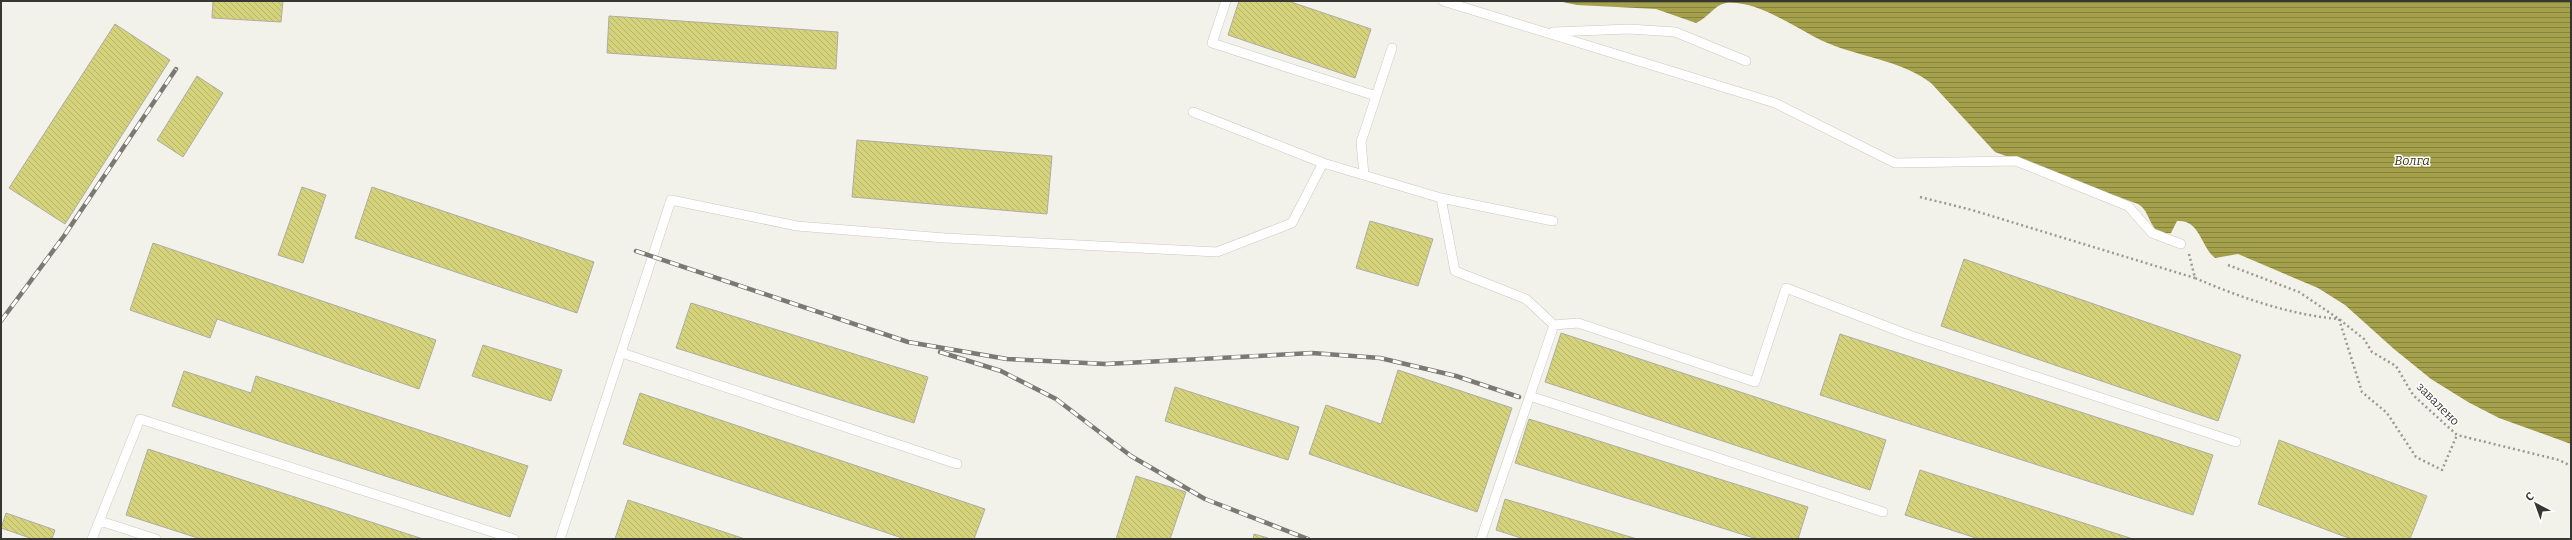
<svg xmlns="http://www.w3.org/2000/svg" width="2572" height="540" viewBox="0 0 2572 540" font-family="Bitter,serif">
	<defs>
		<pattern id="water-rules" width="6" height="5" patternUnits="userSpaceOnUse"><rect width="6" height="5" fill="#a4a04b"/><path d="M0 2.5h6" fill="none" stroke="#86833f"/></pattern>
		<pattern id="building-back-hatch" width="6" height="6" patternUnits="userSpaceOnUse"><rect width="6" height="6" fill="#d5d27c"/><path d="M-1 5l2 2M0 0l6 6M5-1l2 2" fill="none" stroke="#b7b56c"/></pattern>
	</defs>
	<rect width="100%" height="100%" fill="#f2f2ea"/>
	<path fill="url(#water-rules)" d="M 1558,1 L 2571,1 L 2571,444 L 2499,418 L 2468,402 L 2431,379 L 2394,349 L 2345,305 L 2318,288 L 2238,254 L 2215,258 C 2201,247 2200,219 2177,221 L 2171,233 C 2148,237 2152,211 2138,204 L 1995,152 L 1931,83 C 1903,62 1868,58 1835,46 C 1801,34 1763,0 1726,3 C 1714,5 1708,18 1696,23 L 1656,9 L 1577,5 Z"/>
	<path fill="url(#building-back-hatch)" stroke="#adada5" d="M 213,1 L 283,1 L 281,22 L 212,18 Z
		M 1239,1 L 1288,1 L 1371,29 L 1355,78 L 1228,35 Z
		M 609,16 L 838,32 L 836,69 L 607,53 Z
		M 115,24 L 170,60 L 65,224 L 9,188 Z
		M 197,76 L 223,93 L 183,157 L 157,140 Z
		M 857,140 L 1052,156 L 1047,214 L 852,197 Z
		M 302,187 L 326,195 L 303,263 L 278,255 Z
		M 372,187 L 594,262 L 577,313 L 355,238 Z
		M 1370,221 L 1433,239 L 1418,286 L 1356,268 Z
		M 153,243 L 436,340 L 419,389 L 217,319 L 210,338 L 130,310 Z
		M 1964,259 L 2241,355 L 2218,421 L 1941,326 Z
		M 691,303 L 928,377 L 914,423 L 676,348 Z
		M 1561,333 L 1886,440 L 1870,490 L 1545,382 Z
		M 1840,334 L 2213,455 L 2193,515 L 1820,395 Z
		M 483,345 L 562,370 L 551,401 L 472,376 Z
		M 1398,370 L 1512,408 L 1477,512 L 1309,454 L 1326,405 L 1381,424 Z
		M 184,371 L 251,393 L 256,376 L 528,466 L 510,517 L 172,406 Z
		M 1175,387 L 1299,427 L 1288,460 L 1165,421 Z
		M 640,393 L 985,509 L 974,539 L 905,539 L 623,444 Z
		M 1529,419 L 1808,507 L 1798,539 L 1757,539 L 1515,463 Z
		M 2279,440 L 2427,496 L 2410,539 L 2351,539 L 2258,504 Z
		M 148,449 L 423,539 L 201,539 L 126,515 Z
		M 1920,470 L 2133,539 L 1979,539 L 1905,515 Z
		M 1136,476 L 1186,492 L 1170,539 L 1116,539 Z
		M 1505,499 L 1637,539 L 1524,539 L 1496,530 Z
		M 628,500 L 745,539 L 615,539 Z
		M 6,513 L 55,530 L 52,539 L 33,539 L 1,528 Z
		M 1254,534 L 1268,538 L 1268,539 L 1253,539 Z"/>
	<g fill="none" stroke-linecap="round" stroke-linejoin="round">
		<g stroke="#c9c9c1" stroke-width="10">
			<path id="lane" d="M 1226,1 L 1212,43 L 1376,96
				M 1443,1 L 1775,103 L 1895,163 L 2016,161 L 2128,206 L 2152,233 L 2181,244
				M 1553,32 L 1629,29 L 1675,32 L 1746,61
				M 1193,112 L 1323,163
				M 1364,175 L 1361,142 L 1392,48
				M 1441,198 L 1553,221
				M 1554,325 L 1578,323 L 1755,382 L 1786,288 L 1909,335 L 2236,442
				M 622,353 L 957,464
				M 1530,396 L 1883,512
				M 100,521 L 156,539
				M 92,539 L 140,419 L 514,539
				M 560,539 L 671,200 L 797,226 L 945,238 L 1217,252 L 1292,223 L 1323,163 L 1441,198 L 1455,271 L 1526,299 L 1554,325 L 1481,539"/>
		</g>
		<path stroke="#999993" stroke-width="2.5" stroke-dasharray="2 3" stroke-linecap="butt" d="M 1920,197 L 1972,210 L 2195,278
			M 2189,254 L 2195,278 C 2239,297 2290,315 2339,319
			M 2228,265 L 2299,292 L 2339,319 L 2364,339 L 2372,352 L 2396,366 L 2413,395 L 2457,435 L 2559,460 L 2571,466
			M 2339,319 L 2362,392 L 2387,413 L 2416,457 L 2442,470 L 2457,435"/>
		<use href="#lane" stroke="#fff" stroke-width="9"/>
		<g stroke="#7a7a74" stroke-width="4.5">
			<path id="rail" d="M 636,251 L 908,342 L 1007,359 L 1106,364 L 1312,353 L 1380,358 L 1456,376 L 1519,397
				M 1,321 L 64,236 L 176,69
				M 940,352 L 1001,371 L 1056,399 L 1131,456 L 1205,499 L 1308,539"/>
		</g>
		<use href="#rail" stroke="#fffffe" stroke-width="3" stroke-dasharray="9" stroke-linecap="butt"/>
	</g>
	<g text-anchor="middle" stroke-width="3" stroke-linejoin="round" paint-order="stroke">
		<g font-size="12" fill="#363632" stroke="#fffffe">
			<text transform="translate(2438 404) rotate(45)" y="4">завалено</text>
		</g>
		<g font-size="13" font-style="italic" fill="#3b3914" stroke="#fffffe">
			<text x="2412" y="165">Волга</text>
		</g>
	</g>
	<rect width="2572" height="540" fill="none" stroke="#363632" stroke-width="4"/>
	<g transform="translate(2536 504) rotate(319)" stroke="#fffffe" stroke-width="3" paint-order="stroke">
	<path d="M0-3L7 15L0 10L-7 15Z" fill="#363632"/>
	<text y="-6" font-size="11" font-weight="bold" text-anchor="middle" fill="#363632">С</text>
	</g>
</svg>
